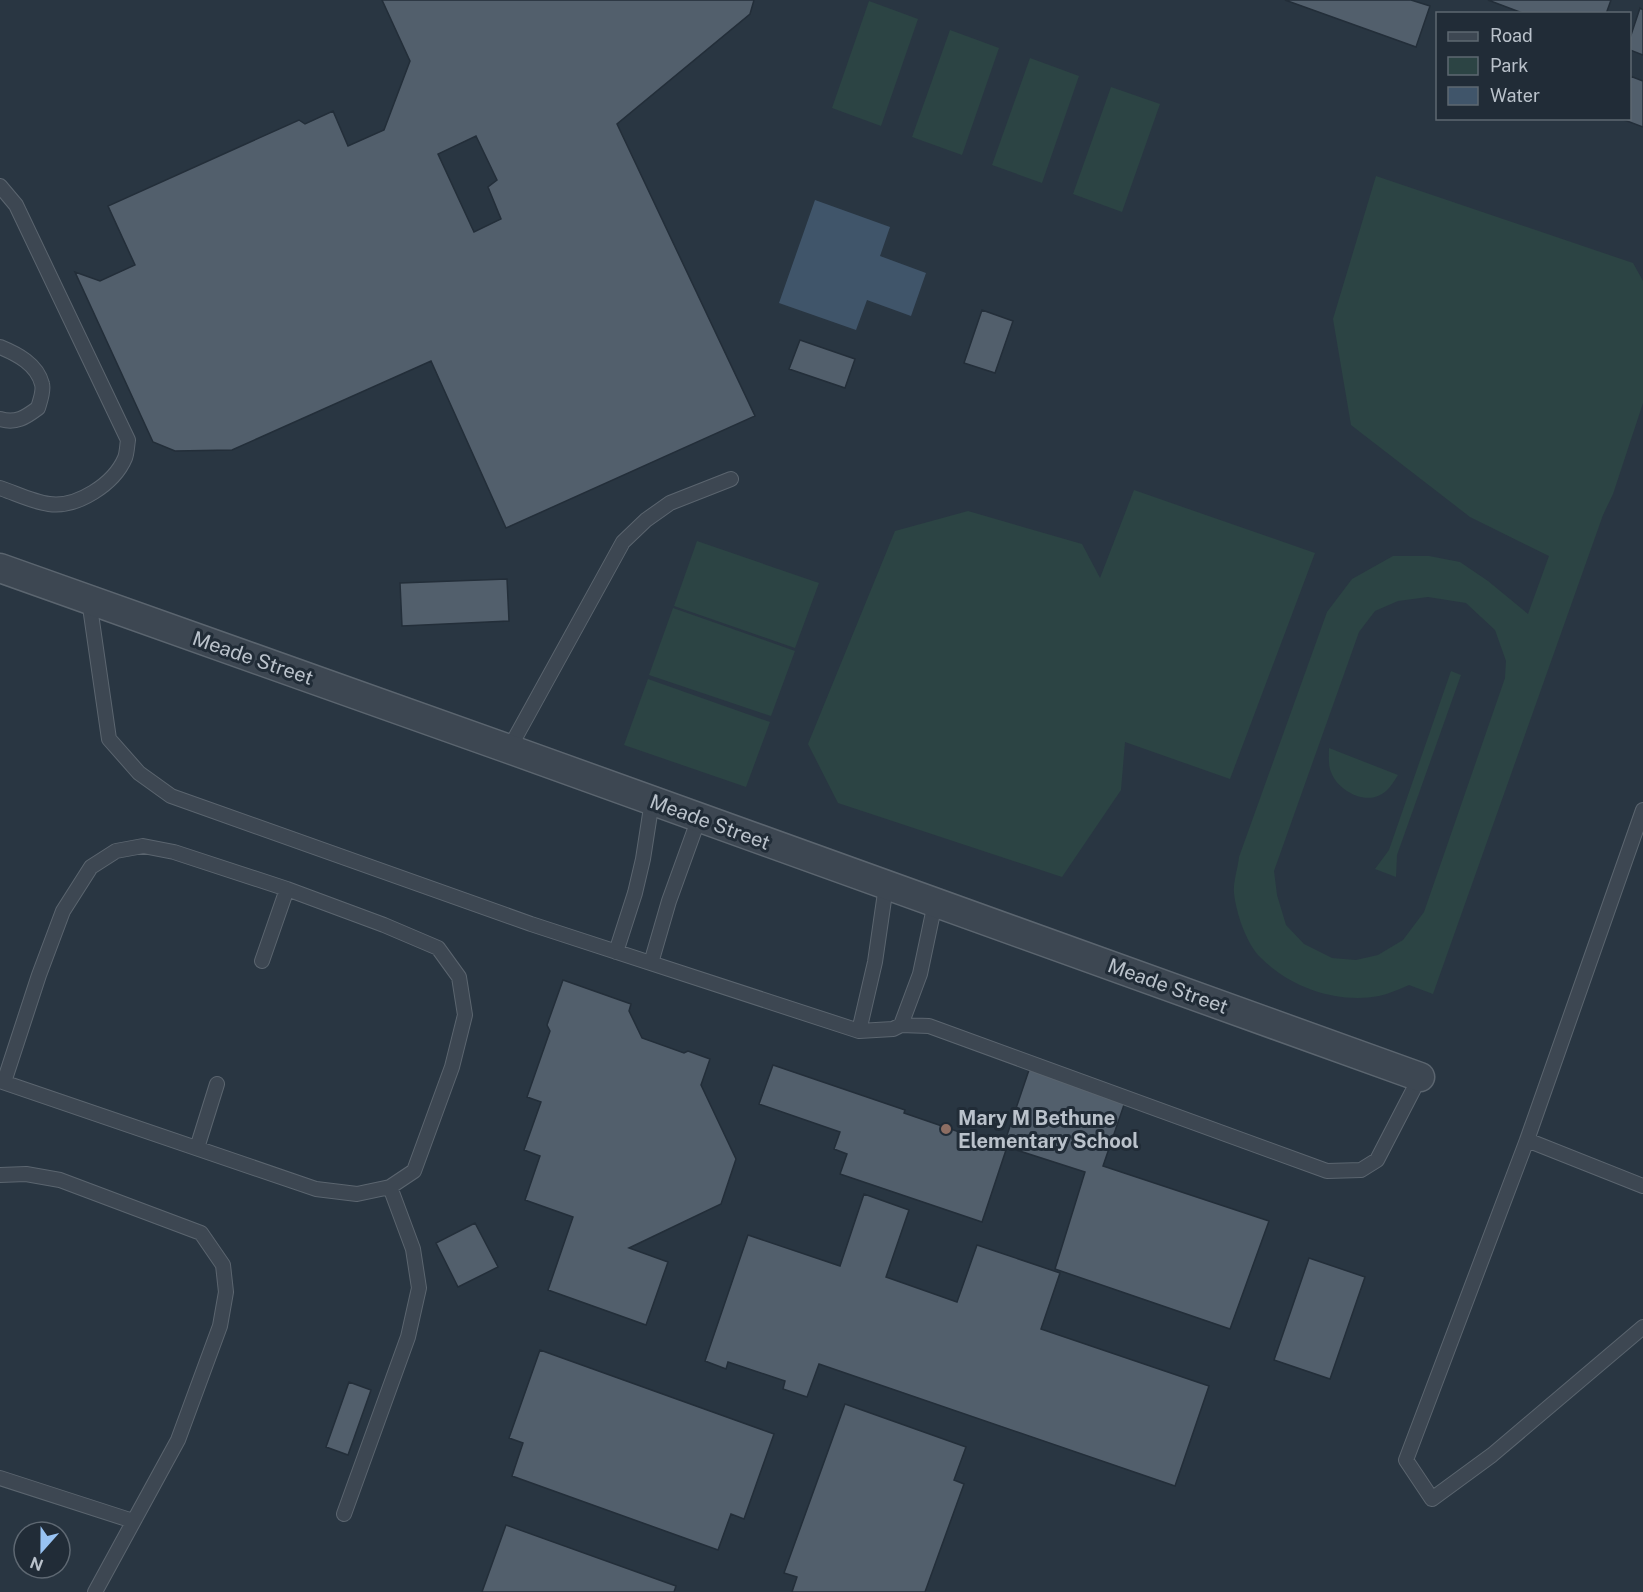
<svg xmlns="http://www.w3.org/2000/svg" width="1643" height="1592" viewBox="0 0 1643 1592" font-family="'Public Sans',sans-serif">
	<rect width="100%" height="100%" fill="#293642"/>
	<path fill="#2c4444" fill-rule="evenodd" d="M 869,1 L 918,19 L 881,126 L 832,108 Z
		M 950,30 L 999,48 L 962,155 L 912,137 Z
		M 1030,58 L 1079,76 L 1042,183 L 992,165 Z
		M 1111,87 L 1160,104 L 1122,212 L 1073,194 Z
		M 1376,176 L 1633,263 L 1643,281 L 1643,403 L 1613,494 L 1603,515 L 1433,994 L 1409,985 C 1399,989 1389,994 1379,996 C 1337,1004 1289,987 1260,957 C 1246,943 1236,912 1234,893 C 1233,882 1238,868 1239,857 L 1327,612 L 1352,579 L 1393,556 L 1429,556 L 1460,562 L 1488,581 L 1528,614 L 1549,556 L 1470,517 L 1351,425 L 1333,319 ZM 1428,597 L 1466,603 L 1495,630 L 1506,661 L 1505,678 L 1424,912 L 1403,940 L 1378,955 L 1356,960 L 1332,958 L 1304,944 L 1286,925 L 1277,895 L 1274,871 L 1359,632 L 1375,611 L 1398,601 Z
		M 1134,490 L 1315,553 L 1230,779 L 1125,742 L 1121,790 L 1062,877 L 838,803 L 808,744 L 895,531 L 968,511 L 1082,544 L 1100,578 Z
		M 697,541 L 819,583 L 795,648 L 674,606 Z
		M 673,608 L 795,651 L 771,716 L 649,675 Z
		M 1451,671 L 1461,675 L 1397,855 L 1396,877 L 1375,869 L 1389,850 Z
		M 648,679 L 770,722 L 746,787 L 624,745 Z
		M 1329,748 L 1398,775 C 1393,783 1388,792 1378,796 C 1361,803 1337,789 1331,772 C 1328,765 1329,755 1329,748 Z"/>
	<path fill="#40556a" d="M 815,200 L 890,227 L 880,256 L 926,273 L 911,316 L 867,300 L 856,330 L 779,303 Z"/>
	<path fill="#525f6c" stroke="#232e39" stroke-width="1.5" fill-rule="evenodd" d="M 382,0 L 754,0 L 750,14 L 617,124 L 755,416 L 506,528 L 431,361 L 232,450 L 175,451 L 153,442 L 75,272 L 100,281 L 135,265 L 108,206 L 299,120 L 305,124 L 333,111 L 348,146 L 384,130 L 410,61 ZM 476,136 L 497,180 L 488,187 L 501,219 L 474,232 L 438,154 Z
		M 1285,0 L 1411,0 L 1430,6 L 1416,47 Z
		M 1488,0 L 1611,0 L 1606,14 L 1525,14 Z
		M 1640,8 L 1643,10 L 1643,55 L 1630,50 L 1630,38 Z
		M 1630,76 L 1643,81 L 1643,127 L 1619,118 L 1630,118 Z
		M 982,310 L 1013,321 L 995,373 L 964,363 Z
		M 800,340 L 855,359 L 845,388 L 789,369 Z
		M 507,579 L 509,621 L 402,626 L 400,583 Z
		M 563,980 L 631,1004 L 629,1011 L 642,1038 L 684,1053 L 688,1051 L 710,1059 L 701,1085 L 736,1159 L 721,1204 L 629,1248 L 668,1262 L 646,1325 L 548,1290 L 573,1217 L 525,1200 L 540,1156 L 524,1150 L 541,1102 L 527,1097 L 550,1031 L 547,1025 Z
		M 773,1065 L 905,1110 L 904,1113 L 1003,1147 L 1030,1067 L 1126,1099 L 1103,1166 L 1269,1221 L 1230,1329 L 1055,1269 L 1085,1172 L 1007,1147 L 982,1222 L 840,1174 L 847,1154 L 834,1149 L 840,1132 L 759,1104 Z
		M 864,1194 L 909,1210 L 886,1277 L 957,1302 L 977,1245 L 1060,1273 L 1041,1329 L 1209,1386 L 1175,1486 L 819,1364 L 807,1397 L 783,1389 L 785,1381 L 728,1362 L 726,1369 L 705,1361 L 748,1235 L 840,1266 Z
		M 475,1223 L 498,1267 L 458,1287 L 436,1243 Z
		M 1309,1258 L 1365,1277 L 1330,1379 L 1274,1360 Z
		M 540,1350 L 774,1434 L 744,1519 L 731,1514 L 718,1550 L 512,1476 L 523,1443 L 509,1438 Z
		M 349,1382 L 371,1390 L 348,1455 L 326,1447 Z
		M 845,1404 L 966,1447 L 954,1480 L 964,1484 L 925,1592 L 792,1592 L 797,1577 L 784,1573 Z
		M 506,1525 L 676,1586 L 674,1592 L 482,1592 Z"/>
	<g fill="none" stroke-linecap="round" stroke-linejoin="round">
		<g stroke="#5b656f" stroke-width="16">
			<path id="service" d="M 0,186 L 16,205 L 128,440 C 127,446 127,453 125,458 C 114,484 77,508 49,504 C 33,502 15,493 0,488
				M 0,347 C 17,354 37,364 42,384 C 44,391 40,401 38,408 C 26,417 16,424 0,419
				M 89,600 L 109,739 L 139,773 L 171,796 L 531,924 L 859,1031 L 893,1029 L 901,1025 L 929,1026 L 1327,1171 L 1361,1170 L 1377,1160 L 1420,1077
				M 509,749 L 623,542 L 646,520 L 670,503 L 731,479
				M 1643,810 L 1527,1140 L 1643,1186
				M 616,952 L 635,893 L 643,859 L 652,801
				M 262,961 L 287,889
				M 651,963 L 669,901 L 699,818
				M 901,1025 L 920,974 L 935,903
				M 859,1031 L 875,962 L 886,886
				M 0,1081 L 316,1189 L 357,1194 L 390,1187 L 414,1171 L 452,1067 L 465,1015 L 459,977 L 438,948 L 384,925 L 287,889 L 174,852 L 143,846 L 116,851 L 91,867 L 63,911 L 39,975 L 4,1082
				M 1527,1140 L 1406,1460 L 1432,1499 L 1492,1455 L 1643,1327
				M 197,1148 L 217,1084
				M 0,1175 L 26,1174 L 60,1180 L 201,1233 L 223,1265 L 226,1292 L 220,1326 L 178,1440 L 95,1592
				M 0,1478 L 133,1521
				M 344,1514 L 408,1337 L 419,1288 L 413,1249 L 390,1187"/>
		</g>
		<g stroke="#5b656f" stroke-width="31">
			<path id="minor" d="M 0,568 L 509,749 L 1420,1077"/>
		</g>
		<use href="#service" stroke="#3d4752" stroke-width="14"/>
		<use href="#minor" stroke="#3d4752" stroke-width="28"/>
	</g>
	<circle fill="#8d6e63" stroke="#212c37" stroke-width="2" cx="946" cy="1129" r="6"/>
	<g text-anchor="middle" stroke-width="6" stroke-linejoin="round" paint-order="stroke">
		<g font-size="20" fill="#bac2cb" stroke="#212c37">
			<text transform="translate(253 658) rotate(19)" y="7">Meade Street</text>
			<text transform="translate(710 822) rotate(20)" y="7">Meade Street</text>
			<text transform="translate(1168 986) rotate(20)" y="7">Meade Street</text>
		</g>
		<g font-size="20" font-weight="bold" fill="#bac2cb" stroke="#212c37" text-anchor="start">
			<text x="958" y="1125">Mary M Bethune<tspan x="958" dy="23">Elementary School</tspan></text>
		</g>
	</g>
	<rect x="1436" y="12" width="195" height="108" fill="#212c37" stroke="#5e6872" stroke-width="1.5"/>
	<rect x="1448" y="32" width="30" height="9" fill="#3d4752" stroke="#5e6872" stroke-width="1.5"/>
	<text x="1490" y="42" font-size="18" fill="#bac2cb">Road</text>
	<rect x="1448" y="57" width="30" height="18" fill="#2c4444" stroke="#5e6872" stroke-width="1.5"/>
	<text x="1490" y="72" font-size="18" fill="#bac2cb">Park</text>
	<rect x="1448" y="87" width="30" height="18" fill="#40556a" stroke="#5e6872" stroke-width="1.5"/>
	<text x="1490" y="102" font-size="18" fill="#bac2cb">Water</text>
	<g transform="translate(42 1550) rotate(201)"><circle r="28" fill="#212c37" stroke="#5e6872" stroke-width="1.5"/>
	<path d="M0-4.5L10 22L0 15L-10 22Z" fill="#98c3f3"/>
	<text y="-9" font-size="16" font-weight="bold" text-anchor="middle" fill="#bac2cb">N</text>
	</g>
</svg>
